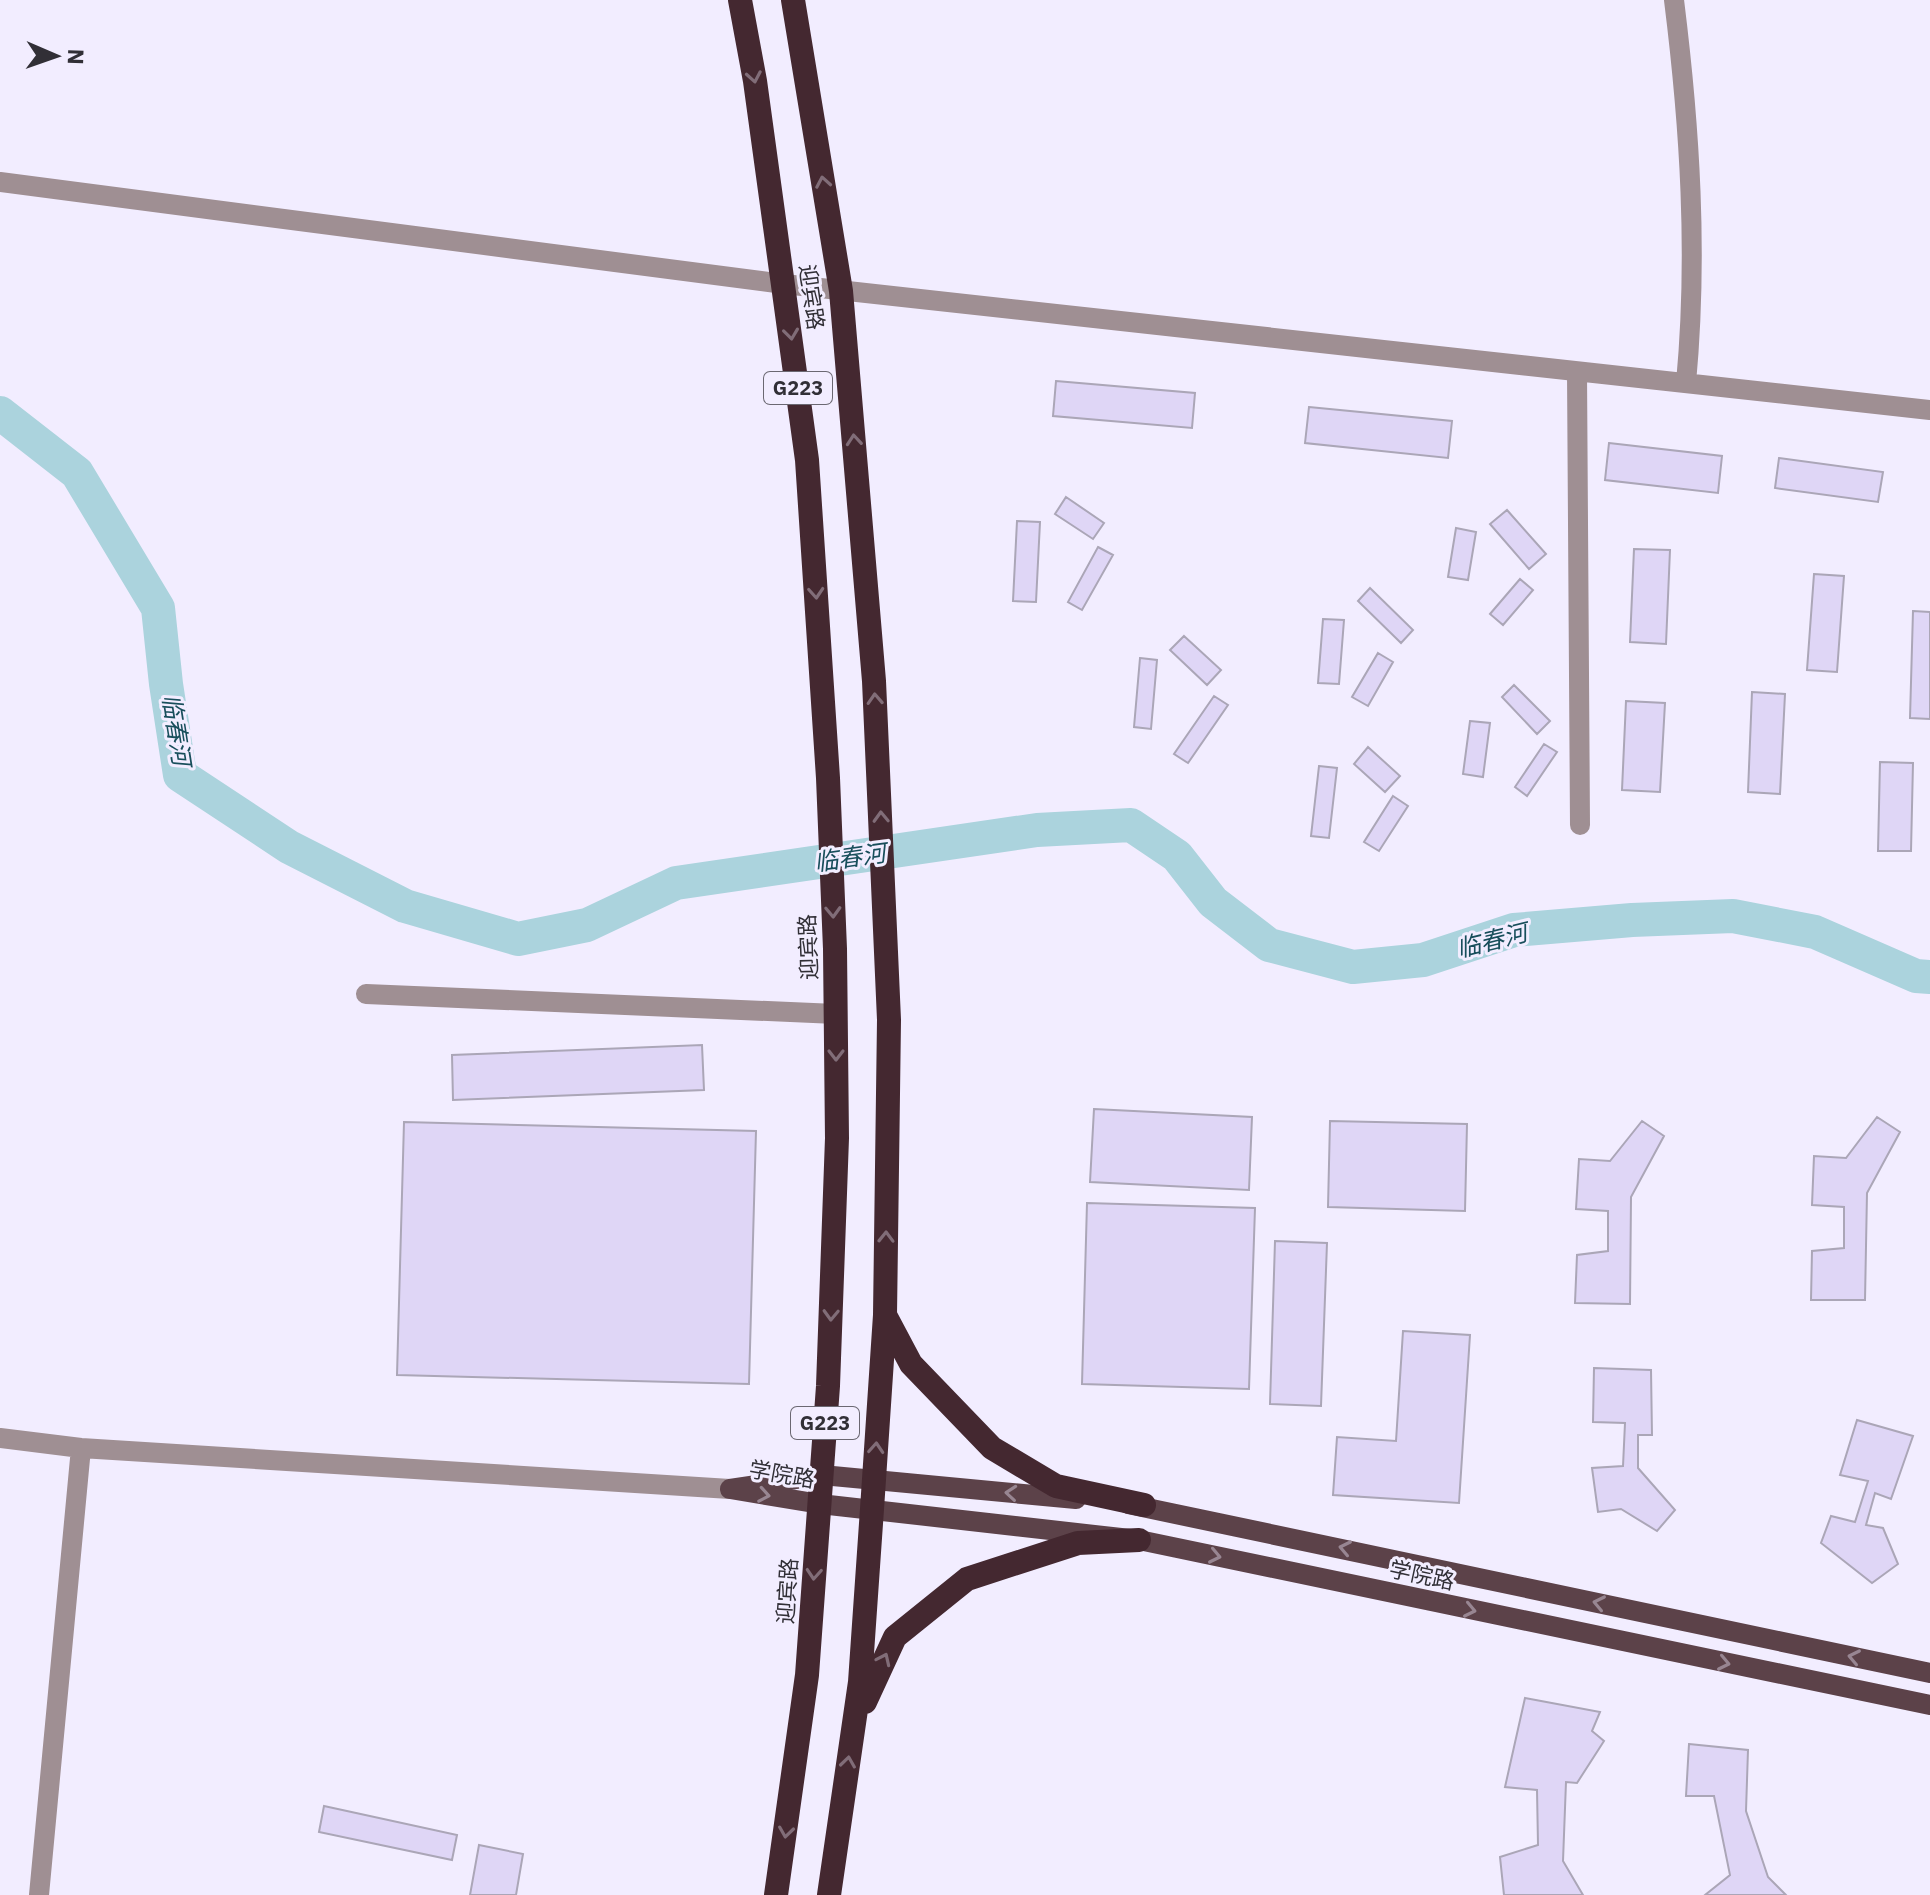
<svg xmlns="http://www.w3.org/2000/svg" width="1930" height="1895" viewBox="0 0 1930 1895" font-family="'IBM Plex Sans','Noto Sans SC',sans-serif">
	<rect width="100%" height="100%" fill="#f2edff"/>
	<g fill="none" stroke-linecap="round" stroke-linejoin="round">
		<path stroke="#abd3dd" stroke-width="34" d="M 0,413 L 77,473 L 158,608 L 166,684 L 180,775 L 289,847 L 405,906 L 518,939 L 587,925 L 676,883 L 1037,830 L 1131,825 L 1177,856 L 1213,902 L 1269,945 L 1353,967 L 1423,960 L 1514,930 L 1632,920 L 1733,916 L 1815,932 L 1916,976 L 1930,977"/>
	</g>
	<path fill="#dfd6f6" stroke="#aba6b7" stroke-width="2" d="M 1056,381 L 1195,393 L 1192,428 L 1053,416 Z
		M 1309,407 L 1452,421 L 1448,458 L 1305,443 Z
		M 1609,443 L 1722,456 L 1718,493 L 1605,480 Z
		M 1779,458 L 1883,472 L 1878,502 L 1775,488 Z
		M 1066,497 L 1104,523 L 1093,539 L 1055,514 Z
		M 1507,510 L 1546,554 L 1529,569 L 1490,524 Z
		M 1017,521 L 1040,522 L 1036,602 L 1013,601 Z
		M 1456,528 L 1476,532 L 1468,580 L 1448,577 Z
		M 1098,547 L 1113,555 L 1082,610 L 1068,602 Z
		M 1634,549 L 1670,550 L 1666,644 L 1630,642 Z
		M 1814,574 L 1844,576 L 1837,672 L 1807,670 Z
		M 1520,579 L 1533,590 L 1503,625 L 1490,614 Z
		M 1370,588 L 1413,630 L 1401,643 L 1358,601 Z
		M 1913,611 L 1930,612 L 1930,719 L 1910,718 Z
		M 1323,619 L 1344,620 L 1339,684 L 1318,683 Z
		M 1184,636 L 1221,670 L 1207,685 L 1170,650 Z
		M 1378,653 L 1393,662 L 1368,706 L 1352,697 Z
		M 1140,658 L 1157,660 L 1151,729 L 1134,727 Z
		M 1514,685 L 1550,721 L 1537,734 L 1502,697 Z
		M 1752,692 L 1785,694 L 1780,794 L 1748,792 Z
		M 1214,696 L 1228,705 L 1188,763 L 1174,754 Z
		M 1626,701 L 1665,703 L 1660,792 L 1622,790 Z
		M 1470,721 L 1490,723 L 1483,777 L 1463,774 Z
		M 1544,744 L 1557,752 L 1527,796 L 1515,787 Z
		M 1368,747 L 1400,776 L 1385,792 L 1354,764 Z
		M 1880,762 L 1913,763 L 1911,851 L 1878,851 Z
		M 1319,766 L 1337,768 L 1329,838 L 1311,836 Z
		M 1393,796 L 1408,806 L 1379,851 L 1364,842 Z
		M 702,1045 L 704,1090 L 453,1100 L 452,1055 Z
		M 1094,1109 L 1252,1117 L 1249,1190 L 1090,1182 Z
		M 1877,1117 L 1900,1132 L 1867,1193 L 1865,1300 L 1811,1300 L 1812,1251 L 1844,1248 L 1844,1207 L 1812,1205 L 1814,1156 L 1846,1158 Z
		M 1330,1121 L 1467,1124 L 1465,1211 L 1328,1207 Z
		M 1642,1121 L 1664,1136 L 1631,1197 L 1630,1304 L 1575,1303 L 1577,1255 L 1608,1251 L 1608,1211 L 1576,1209 L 1579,1159 L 1610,1161 Z
		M 404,1122 L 756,1131 L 749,1384 L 397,1375 Z
		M 1087,1203 L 1255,1208 L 1249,1389 L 1082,1384 Z
		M 1275,1241 L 1327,1243 L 1321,1406 L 1270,1404 Z
		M 1403,1331 L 1470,1335 L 1459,1503 L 1333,1495 L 1337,1437 L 1396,1441 Z
		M 1594,1368 L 1651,1370 L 1652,1435 L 1638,1435 L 1638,1468 L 1675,1510 L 1657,1531 L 1621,1509 L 1598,1512 L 1592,1468 L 1623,1466 L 1625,1423 L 1593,1422 Z
		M 1857,1420 L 1913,1436 L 1891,1499 L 1875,1493 L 1866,1525 L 1883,1528 L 1898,1564 L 1872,1583 L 1821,1543 L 1831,1516 L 1855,1522 L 1868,1481 L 1840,1475 Z
		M 1525,1698 L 1600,1712 L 1592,1731 L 1604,1741 L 1577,1783 L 1566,1782 L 1563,1861 L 1583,1895 L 1504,1895 L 1500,1857 L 1538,1845 L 1537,1790 L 1505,1787 Z
		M 1689,1744 L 1748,1750 L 1746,1811 L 1768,1877 L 1786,1895 L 1705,1895 L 1730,1875 L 1714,1796 L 1686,1796 Z
		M 324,1806 L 457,1835 L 452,1860 L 319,1832 Z
		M 479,1845 L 523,1854 L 516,1895 L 470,1895 Z"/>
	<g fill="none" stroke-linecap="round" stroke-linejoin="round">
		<path stroke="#9f8f93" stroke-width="20" d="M 1674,0 C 1690,128 1698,255 1686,383
			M 0,182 L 784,284 L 1930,410
			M 1577,372 L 1580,825
			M 366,994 L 836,1014
			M 0,1438 L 81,1448 L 730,1489
			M 39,1895 L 81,1448"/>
		<path stroke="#5c4249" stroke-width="20" d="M 1076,1499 L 822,1475 L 730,1489 L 820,1504 L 1139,1540 L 1930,1705
			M 1128,1504 L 1930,1673"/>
		<path stroke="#442830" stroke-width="24" d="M 740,0 L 755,81 L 807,460 L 828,778 L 835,949 L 837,1138 L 828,1386 L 807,1675 L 776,1895
			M 793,0 L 841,291 L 874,681 L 889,1020 L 885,1315 L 872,1509 L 860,1682 L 829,1895
			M 885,1315 L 911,1364 L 992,1448 L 1056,1486 L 1144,1505
			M 865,1702 L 895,1637 L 967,1579 L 1078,1543 L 1139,1540"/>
	</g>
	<defs><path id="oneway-chevron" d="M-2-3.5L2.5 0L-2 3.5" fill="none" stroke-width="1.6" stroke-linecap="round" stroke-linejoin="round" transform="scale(2)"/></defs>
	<g stroke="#816d78">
		<use href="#oneway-chevron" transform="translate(754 77) rotate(80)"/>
		<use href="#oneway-chevron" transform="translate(823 182) rotate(-100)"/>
		<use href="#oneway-chevron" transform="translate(791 334) rotate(83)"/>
		<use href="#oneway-chevron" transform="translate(854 440) rotate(-95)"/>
		<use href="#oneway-chevron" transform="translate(816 593) rotate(86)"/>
		<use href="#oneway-chevron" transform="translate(875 699) rotate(-93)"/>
		<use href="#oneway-chevron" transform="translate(881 817) rotate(-92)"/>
		<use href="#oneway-chevron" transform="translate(833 912) rotate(88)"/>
		<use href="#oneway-chevron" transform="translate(836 1055) rotate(90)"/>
		<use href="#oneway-chevron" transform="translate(886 1237) rotate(-89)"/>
		<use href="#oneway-chevron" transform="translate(831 1315) rotate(92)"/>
		<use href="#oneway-chevron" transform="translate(876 1448) rotate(-86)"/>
		<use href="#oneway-chevron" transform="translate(814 1574) rotate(94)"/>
		<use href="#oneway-chevron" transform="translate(884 1659) rotate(-65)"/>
		<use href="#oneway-chevron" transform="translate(848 1762) rotate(-82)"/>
		<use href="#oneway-chevron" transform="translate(786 1832) rotate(98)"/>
	</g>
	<g stroke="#988692">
		<use href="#oneway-chevron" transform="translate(1011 1493) rotate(-175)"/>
		<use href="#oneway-chevron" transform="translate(764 1495) rotate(10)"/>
		<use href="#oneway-chevron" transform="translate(1345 1548) rotate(-168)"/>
		<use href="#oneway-chevron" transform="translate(1215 1556) rotate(12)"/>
		<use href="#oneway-chevron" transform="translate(1599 1603) rotate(-168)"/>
		<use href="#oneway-chevron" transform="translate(1470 1610) rotate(12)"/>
		<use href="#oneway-chevron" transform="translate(1854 1657) rotate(-168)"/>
		<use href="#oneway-chevron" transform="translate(1724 1663) rotate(12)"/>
	</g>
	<g text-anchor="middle" stroke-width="6" stroke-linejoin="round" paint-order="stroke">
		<g fill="#f2edff" stroke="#6b6872" stroke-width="2">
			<rect x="764" y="372" width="68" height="32" rx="6"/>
			<rect x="791" y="1407" width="68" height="32" rx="6"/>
		</g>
		<g font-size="20" font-weight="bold" fill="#312f36">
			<text x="798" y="395">G223</text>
			<text x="825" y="1430">G223</text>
		</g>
		<g font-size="22" fill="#312f36" stroke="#f2edff">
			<text transform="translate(812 297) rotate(82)" y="8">迎宾路</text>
			<text transform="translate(808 947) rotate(-92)" y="8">迎宾路</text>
			<text transform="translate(782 1474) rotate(10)" y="8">学院路</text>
			<text transform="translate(1422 1575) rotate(12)" y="8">学院路</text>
			<text transform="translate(787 1591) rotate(-86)" y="8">迎宾路</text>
		</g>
		<g font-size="24" font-style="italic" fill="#184e5b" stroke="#f2edff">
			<text transform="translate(176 730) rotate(81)" y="8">临春河</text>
			<text transform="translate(850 858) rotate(-8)" y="8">临春河</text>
			<text transform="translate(1492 941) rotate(-14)" y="8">临春河</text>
		</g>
	</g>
	<g transform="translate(56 56) rotate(92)" stroke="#f2edff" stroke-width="6" paint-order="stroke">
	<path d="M0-6L14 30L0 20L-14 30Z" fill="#312f36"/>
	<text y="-12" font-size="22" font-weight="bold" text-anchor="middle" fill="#312f36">N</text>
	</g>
</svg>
